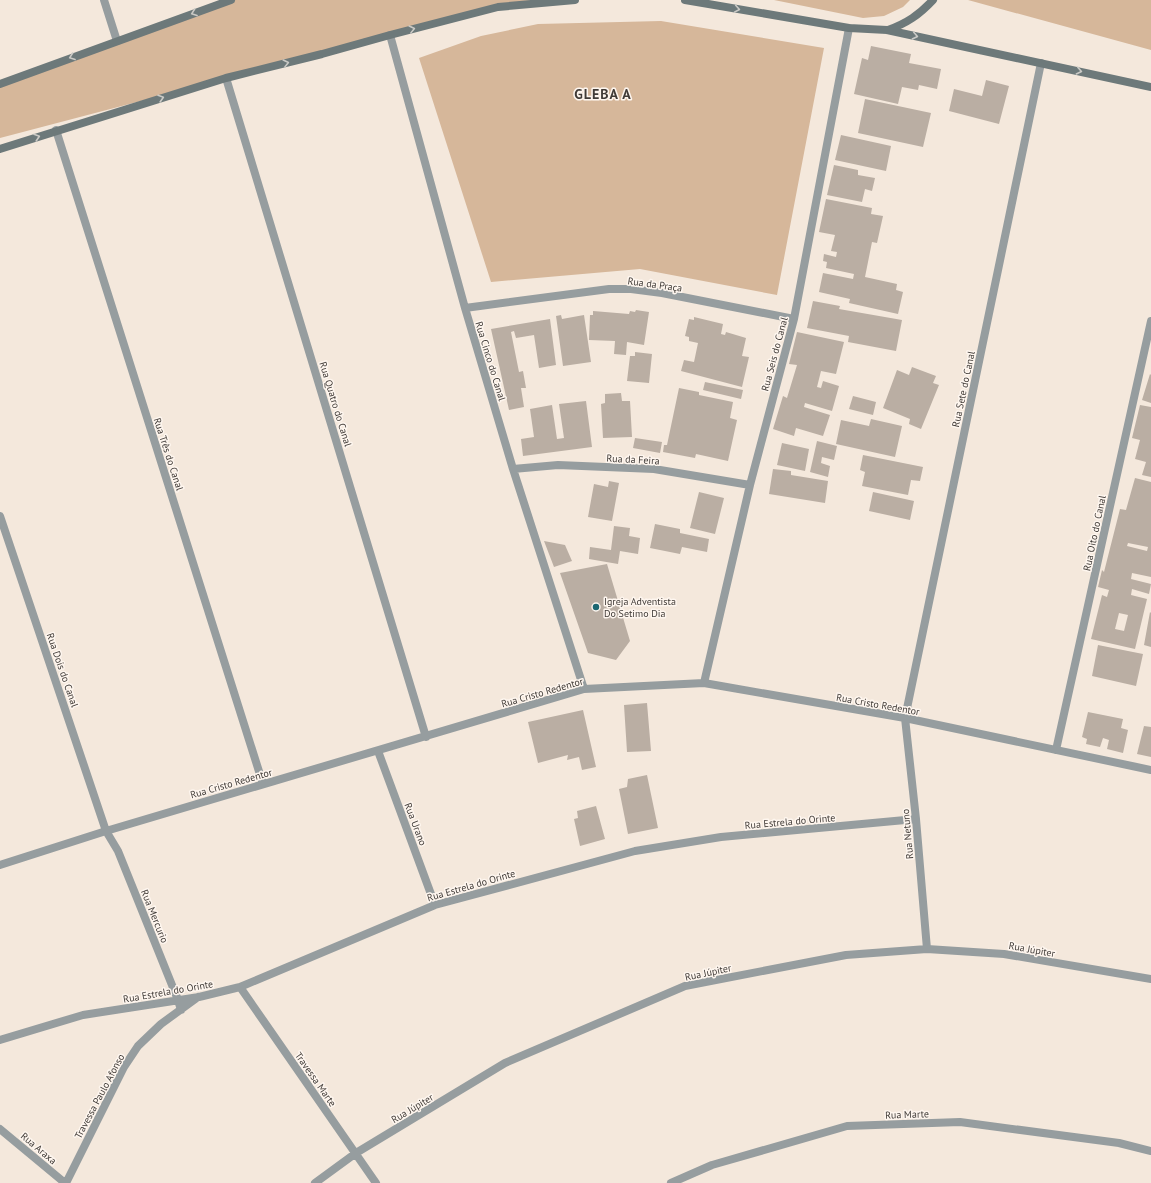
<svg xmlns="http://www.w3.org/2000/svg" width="1151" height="1183" viewBox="0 0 1151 1183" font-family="'PT Sans',sans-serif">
	<rect width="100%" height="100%" fill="#f4e8dc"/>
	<path fill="#d6b79a" d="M 231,0 L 575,0 L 498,7 L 0,138 L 0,84 Z
		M 774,0 L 910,0 L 903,7 L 884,16 L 863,18 Z
		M 968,0 L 1151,0 L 1151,50 Z
		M 661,21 L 824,48 L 777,295 L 640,269 L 491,282 L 419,58 L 481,36 L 538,24 Z"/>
	<path fill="#baaea3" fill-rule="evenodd" d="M 871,46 L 911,54 L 909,63 L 941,69 L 937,89 L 919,85 L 918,90 L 902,87 L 898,104 L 854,94 L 862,58 L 868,60 Z
		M 986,80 L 1009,86 L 999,124 L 949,111 L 954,89 L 982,96 Z
		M 865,99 L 931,113 L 923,147 L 858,133 Z
		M 841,135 L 891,146 L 886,171 L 835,160 Z
		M 834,165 L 858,170 L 858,175 L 875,178 L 872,191 L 865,189 L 862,202 L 827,195 Z
		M 826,199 L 872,208 L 871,214 L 883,216 L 877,243 L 872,242 L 865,277 L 897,284 L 896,290 L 903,292 L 898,314 L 849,303 L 850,299 L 819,292 L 823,273 L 853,279 L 854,274 L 826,268 L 827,262 L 823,261 L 824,254 L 836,257 L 837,252 L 831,251 L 835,235 L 819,232 Z
		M 813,301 L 840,306 L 839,309 L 902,320 L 896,351 L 848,342 L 849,336 L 807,328 Z
		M 636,310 L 649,312 L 644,345 L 627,342 L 626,355 L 614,354 L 615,341 L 589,340 L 590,315 L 593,315 L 593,311 L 629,314 L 630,311 L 635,312 Z
		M 561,315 L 562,319 L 584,315 L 591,362 L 563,366 L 556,316 Z
		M 694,317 L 723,324 L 721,334 L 725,335 L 726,332 L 746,338 L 742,356 L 749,357 L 742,387 L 681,371 L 684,360 L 694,362 L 698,343 L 689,341 L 689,337 L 685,336 L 689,319 L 694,320 Z
		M 550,319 L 556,365 L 539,368 L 534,335 L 516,338 L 514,331 L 511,332 L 519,372 L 523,371 L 526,388 L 521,388 L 524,407 L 509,410 L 491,329 Z
		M 797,332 L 844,342 L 836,374 L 821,371 L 817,387 L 821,388 L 823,381 L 839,386 L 832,411 L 805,403 L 804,407 L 830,415 L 823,436 L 796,428 L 794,436 L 773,429 L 783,396 L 787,398 L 797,365 L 789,364 Z
		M 635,352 L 652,354 L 649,383 L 627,381 L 630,356 L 635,356 Z
		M 912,367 L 936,376 L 933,383 L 939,385 L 921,429 L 909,424 L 910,419 L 883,408 L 897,370 L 909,375 Z
		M 1150,374 L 1151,375 L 1151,403 L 1142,400 Z
		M 705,382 L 743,390 L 741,399 L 703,390 Z
		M 679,388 L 699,392 L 699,395 L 733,402 L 730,418 L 737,420 L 728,461 L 696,454 L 695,458 L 663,452 L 664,445 L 667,445 Z
		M 621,393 L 622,401 L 630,401 L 632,437 L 603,438 L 601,404 L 605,403 L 605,394 Z
		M 853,396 L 876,402 L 873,415 L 849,409 Z
		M 586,401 L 592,447 L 523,456 L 521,439 L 534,437 L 530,409 L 552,405 L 557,439 L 564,438 L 559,404 Z
		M 1140,405 L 1151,407 L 1151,477 L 1142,475 L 1146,462 L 1135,459 L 1140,440 L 1132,438 Z
		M 871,419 L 902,426 L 895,457 L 836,444 L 841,420 L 869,426 Z
		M 635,438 L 662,442 L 660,453 L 633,448 Z
		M 817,441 L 837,446 L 834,460 L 822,457 L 821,463 L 830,466 L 828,477 L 810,472 Z
		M 782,443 L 809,449 L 805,471 L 777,465 Z
		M 863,455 L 923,467 L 920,481 L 911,480 L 908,495 L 862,486 L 865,472 L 860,470 Z
		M 773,469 L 791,471 L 791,475 L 828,481 L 825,503 L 769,494 Z
		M 1135,478 L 1151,482 L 1151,577 L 1132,573 L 1131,579 L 1151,584 L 1149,594 L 1132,589 L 1131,595 L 1147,599 L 1135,649 L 1091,639 L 1102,595 L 1107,597 L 1109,590 L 1098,587 L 1102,570 L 1104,572 L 1120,509 L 1126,510 ZM 1128,543 L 1148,547 L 1147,551 L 1127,546 ZM 1119,613 L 1128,615 L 1124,631 L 1115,629 Z
		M 609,481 L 619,483 L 612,521 L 588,517 L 594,484 L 608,487 Z
		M 699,492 L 724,498 L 715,534 L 690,528 Z
		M 873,492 L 914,501 L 910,520 L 869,511 Z
		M 655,524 L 680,529 L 680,533 L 709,539 L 707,552 L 682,547 L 680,554 L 650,548 Z
		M 614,526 L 630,528 L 629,536 L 640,538 L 638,554 L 620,551 L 618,564 L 589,559 L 590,547 L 611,550 Z
		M 544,541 L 565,545 L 572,561 L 554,567 Z
		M 607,564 L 630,641 L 616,660 L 588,653 L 560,573 Z
		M 1150,612 L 1151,613 L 1151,647 L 1144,645 Z
		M 1098,645 L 1143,654 L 1136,686 L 1092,676 Z
		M 647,703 L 651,751 L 627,752 L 624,705 Z
		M 583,710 L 596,767 L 582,770 L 579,757 L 567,760 L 568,755 L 538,763 L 528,722 Z
		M 1088,712 L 1123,719 L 1121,728 L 1128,730 L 1123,753 L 1107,749 L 1109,740 L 1103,738 L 1100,747 L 1086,744 L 1087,739 L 1082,737 Z
		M 1144,726 L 1151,727 L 1151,757 L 1137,754 Z
		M 647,775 L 658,828 L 628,834 L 619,789 L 627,787 L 628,779 Z
		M 596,806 L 605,839 L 580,846 L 574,819 L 578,818 L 577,811 Z"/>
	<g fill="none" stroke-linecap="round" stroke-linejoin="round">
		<path stroke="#969d9f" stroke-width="8" d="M 104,0 L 117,41
			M 390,35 L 465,308 L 513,469 L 584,689
			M 226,78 L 426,737
			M 56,130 L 263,784
			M 465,308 L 609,289 L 631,289 L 662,293 L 794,319
			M 513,469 L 558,465 L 654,469 L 750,485
			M 0,516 L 106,831 L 118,851 L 178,1000 L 181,1010
			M 704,683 L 750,485 L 794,319 L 849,28
			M 1056,750 L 1151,321
			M 378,751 L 435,905
			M 0,865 L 106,831 L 584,689 L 704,683 L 905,718 L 1151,770
			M 927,949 L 916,819 L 905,718 L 1041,63
			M 240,987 L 376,1183
			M 0,1040 L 83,1015 L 199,997 L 240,987 L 435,905 L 635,851 L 721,837 L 916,819
			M 0,1129 L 65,1183
			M 66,1183 L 124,1067 L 138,1046 L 161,1024 L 198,997
			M 315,1183 L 356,1153 L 505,1063 L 685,986 L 846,955 L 927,949 L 1004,954 L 1151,979
			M 671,1183 L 712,1165 L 847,1126 L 960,1122 L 1119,1143 L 1151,1151"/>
		<path stroke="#6d797a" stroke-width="8" d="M 685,0 L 849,28 L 887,30 L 1151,87
			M 888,30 C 907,23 919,15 933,0
			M 0,84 L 231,0
			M 0,149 L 226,78 L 322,54 L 390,35 L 498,7 L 575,0"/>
	</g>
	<defs><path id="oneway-chevron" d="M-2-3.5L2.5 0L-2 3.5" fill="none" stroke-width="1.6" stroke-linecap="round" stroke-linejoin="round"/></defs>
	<g stroke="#cbcac6">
		<use href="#oneway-chevron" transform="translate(737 9) rotate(10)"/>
		<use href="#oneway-chevron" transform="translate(194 13) rotate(160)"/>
		<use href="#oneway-chevron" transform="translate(412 29) rotate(-14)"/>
		<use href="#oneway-chevron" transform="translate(915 36) rotate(12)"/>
		<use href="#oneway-chevron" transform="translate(72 57) rotate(160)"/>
		<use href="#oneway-chevron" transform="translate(286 63) rotate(-14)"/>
		<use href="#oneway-chevron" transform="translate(1079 71) rotate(12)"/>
		<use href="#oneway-chevron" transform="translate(161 98) rotate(-17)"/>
		<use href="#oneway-chevron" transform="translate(37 137) rotate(-18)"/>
	</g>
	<circle fill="#1c6771" stroke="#fef6ef" stroke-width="1.5" cx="596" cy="607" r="4"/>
	<g text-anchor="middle" stroke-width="3" stroke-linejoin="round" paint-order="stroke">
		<g font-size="10" fill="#403b37" stroke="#fef6ef">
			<text transform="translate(655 284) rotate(8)" y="4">Rua da Praça</text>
			<text transform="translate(774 354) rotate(-75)" y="4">Rua Seis do Canal</text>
			<text transform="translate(491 361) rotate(73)" y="4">Rua Cinco do Canal</text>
			<text transform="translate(963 389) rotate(-78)" y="4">Rua Sete do Canal</text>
			<text transform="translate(336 404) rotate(73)" y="4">Rua Quatro do Canal</text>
			<text transform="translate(169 454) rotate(72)" y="4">Rua Três do Canal</text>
			<text transform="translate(633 459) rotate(3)" y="4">Rua da Feira</text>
			<text transform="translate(1094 533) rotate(-78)" y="4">Rua Oito do Canal</text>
			<text transform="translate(63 670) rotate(71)" y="4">Rua Dois do Canal</text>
			<text transform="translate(542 692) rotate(-16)" y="4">Rua Cristo Redentor</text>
			<text transform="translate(878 704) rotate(10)" y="4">Rua Cristo Redentor</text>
			<text transform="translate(231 783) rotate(-16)" y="4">Rua Cristo Redentor</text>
			<text transform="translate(790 821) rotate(-5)" y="4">Rua Estrela do Orinte</text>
			<text transform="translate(416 824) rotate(69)" y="4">Rua Urano</text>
			<text transform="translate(907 834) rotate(-95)" y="4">Rua Netuno</text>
			<text transform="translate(471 885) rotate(-16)" y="4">Rua Estrela do Orinte</text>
			<text transform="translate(155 916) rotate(68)" y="4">Rua Mercurio</text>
			<text transform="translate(1032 949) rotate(10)" y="4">Rua Júpiter</text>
			<text transform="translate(708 972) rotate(-12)" y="4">Rua Júpiter</text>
			<text transform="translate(168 991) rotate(-10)" y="4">Rua Estrela do Orinte</text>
			<text transform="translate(316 1079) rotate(55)" y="4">Travessa Marte</text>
			<text transform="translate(99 1096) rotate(-62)" y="4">Travessa Paulo Afonso</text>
			<text transform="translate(412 1108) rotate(-31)" y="4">Rua Júpiter</text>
			<text transform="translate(907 1114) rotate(-2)" y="4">Rua Marte</text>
			<text transform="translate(39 1148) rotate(40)" y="4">Rua Araxa</text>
		</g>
		<g font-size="10" fill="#403b37" stroke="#fef6ef" text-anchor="start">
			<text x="604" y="605">Igreja Adventista<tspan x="604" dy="12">Do Setimo Dia</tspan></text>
		</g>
		<g font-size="14" font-weight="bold" letter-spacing="1" fill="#403b37" stroke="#fef6ef">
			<text x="603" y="99">GLEBA A</text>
		</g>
	</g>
</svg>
